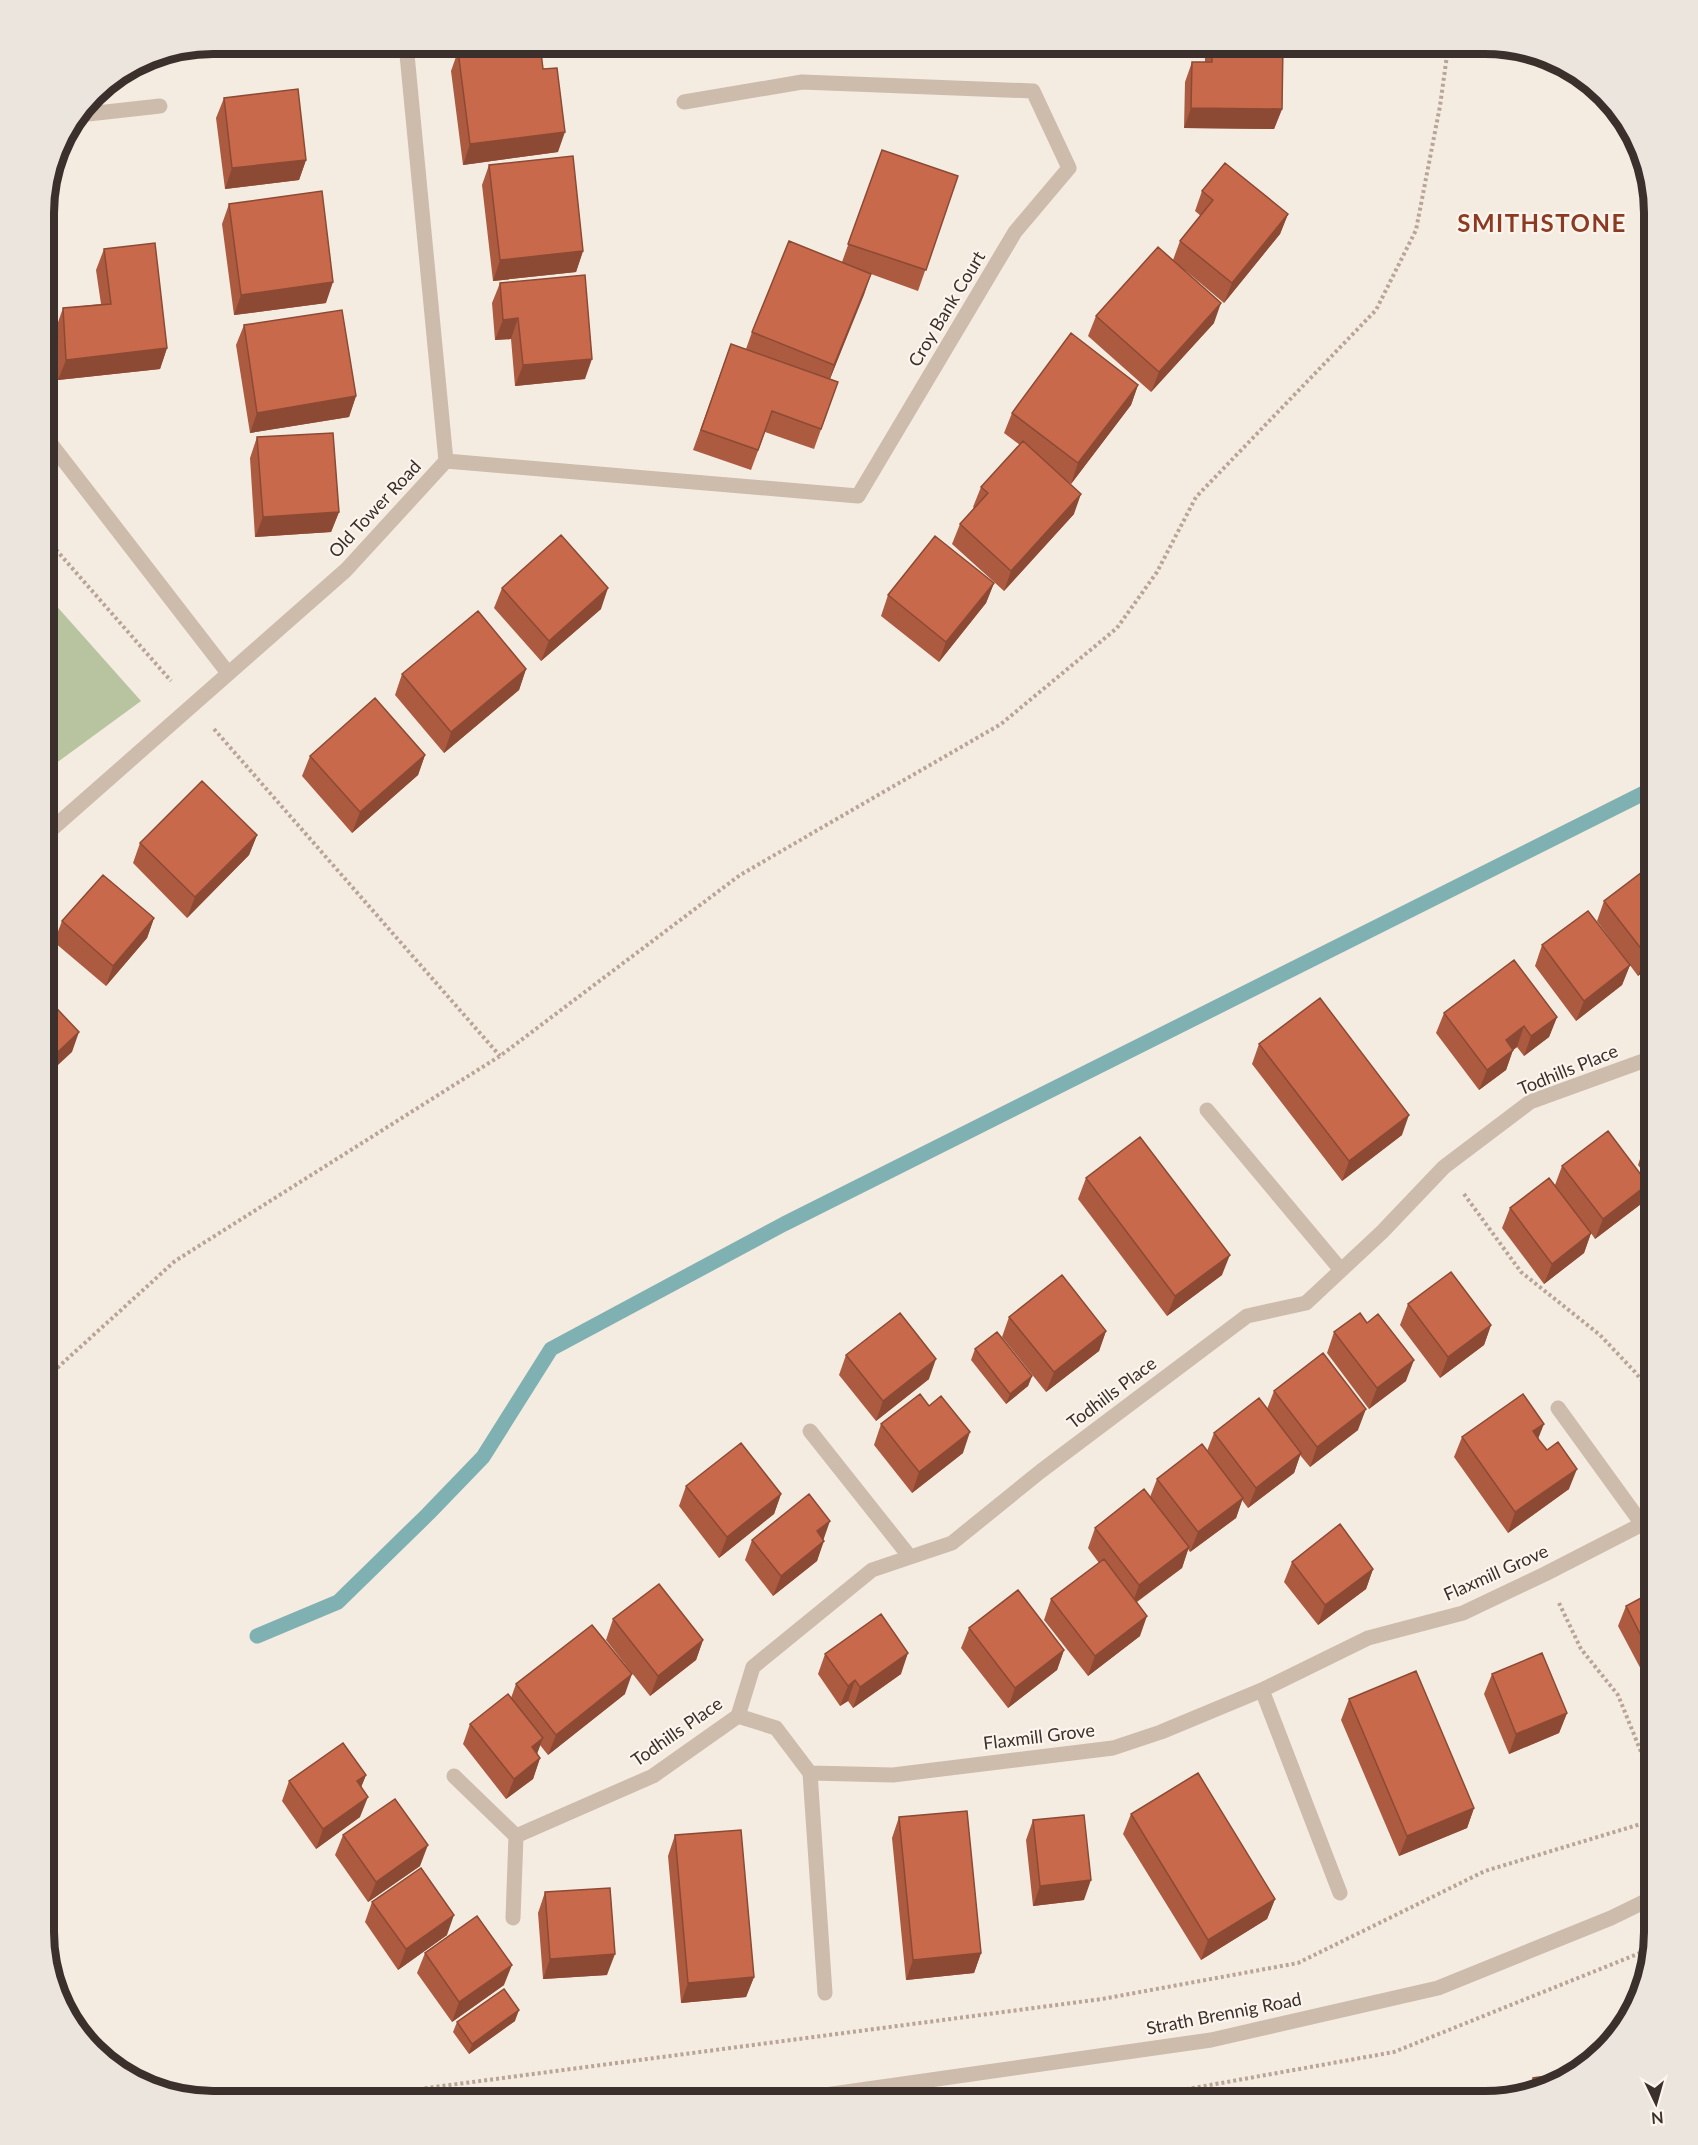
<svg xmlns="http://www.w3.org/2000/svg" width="1698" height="2145" viewBox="0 0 1698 2145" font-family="Lato,sans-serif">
	<rect width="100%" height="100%" fill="#f4ebe1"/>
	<path fill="#b8c4a0" d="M 44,592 L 141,701 L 44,772 Z"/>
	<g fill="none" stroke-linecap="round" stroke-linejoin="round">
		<path stroke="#7fb0b2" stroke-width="15" d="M 257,1636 L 338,1602 L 428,1514 L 483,1457 L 551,1349 L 784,1224 L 1654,788"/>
		<path stroke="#b9a596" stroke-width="4" stroke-dasharray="3 3" stroke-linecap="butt" d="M 44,536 L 171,681
			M 214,729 L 500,1056
			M 1464,1194 L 1521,1272 L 1600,1335 L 1635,1372 L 1654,1396
			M 44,1380 L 175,1261 L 500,1056 L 740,875 L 1001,724 L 1117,628 L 1157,572 L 1196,497 L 1376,310 L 1416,230 L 1440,106 L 1448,48 L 1451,44
			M 1559,1603 L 1581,1649 L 1618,1695 L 1654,1784
			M 366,2101 L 427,2088 L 1102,1999 L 1298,1963 L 1485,1871 L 1654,1820
			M 1121,2101 L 1394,2052 L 1650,1949"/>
		<path stroke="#cdbbac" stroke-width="15" d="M 79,115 L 160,106"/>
		<path stroke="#cdbbac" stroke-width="15" d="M 44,435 L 228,673
			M 446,461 L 858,496 L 1015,232 L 1069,168 L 1033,91 L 802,82 L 684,102
			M 44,836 L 346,570 L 446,461 L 406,44
			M 1207,1110 L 1341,1270
			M 1558,1408 L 1642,1524
			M 810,1431 L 910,1557
			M 1262,1690 L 1340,1893
			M 738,1716 L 776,1728 L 810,1773 L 893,1775 L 1113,1748 L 1161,1732 L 1262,1690 L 1368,1638 L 1463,1613 L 1545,1574 L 1654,1518
			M 810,1773 L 825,1993
			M 454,1776 L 516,1836
			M 513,1918 L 516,1836 L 653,1776 L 738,1716 L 753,1667 L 872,1570 L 952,1543 L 1041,1471 L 1247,1316 L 1306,1303 L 1382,1232 L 1444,1167 L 1530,1102 L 1654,1057"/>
		<path stroke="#cdbbac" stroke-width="15" d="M 783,2101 L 1211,2040 L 1438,1988 L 1611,1918 L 1654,1897"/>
	</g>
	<path fill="#ac5a40" d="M 1205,44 L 1283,44 L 1282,109 L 1274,129 L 1184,128 L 1185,82 L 1192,62 L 1205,62 Z
		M 458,51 L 558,152 L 463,165 L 451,71 Z
		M 224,98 L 306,160 L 299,180 L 225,189 L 216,118 Z
		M 882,150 L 958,176 L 918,291 L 871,274 L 830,379 L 838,382 L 814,449 L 765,432 L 751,470 L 693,450 L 731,344 L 746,349 L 752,332 L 842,262 Z
		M 489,165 L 583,251 L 576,272 L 493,281 L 482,185 Z
		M 1202,191 L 1288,214 L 1280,234 L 1224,303 L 1186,271 L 1214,323 L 1151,392 L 1088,336 L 1096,316 L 1173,260 L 1180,241 L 1201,216 L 1195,211 Z
		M 229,204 L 326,303 L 234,315 L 222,224 Z
		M 104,249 L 167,348 L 160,369 L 58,380 L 56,328 L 63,308 L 101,304 L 96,270 Z
		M 500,283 L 585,379 L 515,386 L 511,339 L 495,340 L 492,303 Z
		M 244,325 L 356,396 L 349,417 L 250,433 L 236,345 Z
		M 1138,385 L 1131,405 L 1071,484 L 1065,479 L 1074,514 L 1004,591 L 952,544 L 960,524 L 974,508 L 973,507 L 981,487 L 1020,445 L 1004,433 L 1012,413 Z
		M 257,437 L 339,512 L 331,532 L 255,537 L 250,458 Z
		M 994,583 L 986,603 L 939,662 L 881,616 L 888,595 Z
		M 502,588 L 601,609 L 541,661 L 494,608 Z
		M 526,669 L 519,690 L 444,753 L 395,695 L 402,674 Z
		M 425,755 L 418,775 L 352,833 L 302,776 L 310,756 Z
		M 257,835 L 249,855 L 187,918 L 133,863 L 140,843 Z
		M 1604,901 L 1654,963 L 1638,976 L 1597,921 Z
		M 154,918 L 147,938 L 106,986 L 54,942 L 62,921 Z
		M 1542,945 L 1630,965 L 1622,985 L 1576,1021 L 1535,966 Z
		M 1444,1013 L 1557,1017 L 1549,1037 L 1524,1056 L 1517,1047 L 1513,1050 L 1506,1070 L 1479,1090 L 1436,1033 Z
		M 1259,1044 L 1402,1135 L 1342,1181 L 1252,1064 Z
		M 1654,1137 L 1654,1186 L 1638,1165 L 1645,1144 Z
		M 1562,1166 L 1648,1184 L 1641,1204 L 1595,1239 L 1591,1233 L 1584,1253 L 1544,1284 L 1502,1228 L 1510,1208 L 1555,1185 Z
		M 1086,1178 L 1222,1275 L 1167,1316 L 1078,1199 Z
		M 1408,1304 L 1491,1325 L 1484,1345 L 1440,1378 L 1400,1325 Z
		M 1009,1317 L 1106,1331 L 1099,1351 L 1046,1392 L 1002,1337 Z
		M 1334,1332 L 1406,1381 L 1369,1409 L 1327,1353 Z
		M 975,1349 L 1032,1376 L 1028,1386 L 1006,1404 L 971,1360 Z
		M 846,1355 L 929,1379 L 876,1421 L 839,1375 Z
		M 1274,1391 L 1358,1430 L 1310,1467 L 1300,1455 L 1294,1473 L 1248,1508 L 1242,1500 L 1236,1518 L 1190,1552 L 1188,1549 L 1182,1568 L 1137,1602 L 1140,1636 L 1088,1676 L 1044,1620 L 1051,1599 L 1099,1563 L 1088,1548 L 1095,1528 L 1150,1497 L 1157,1479 L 1207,1451 L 1214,1433 L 1267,1409 Z
		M 881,1424 L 963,1453 L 912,1493 L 874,1445 Z
		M 1462,1437 L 1538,1439 L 1547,1450 L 1569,1489 L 1508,1533 L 1454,1457 Z
		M 686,1486 L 781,1494 L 774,1514 L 719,1558 L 679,1506 Z
		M 752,1540 L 823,1540 L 817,1561 L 773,1596 L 745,1560 Z
		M 1292,1562 L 1373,1569 L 1366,1589 L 1318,1625 L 1284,1582 Z
		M 1654,1591 L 1654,1692 L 1653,1692 L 1618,1626 L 1626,1606 Z
		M 613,1619 L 703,1640 L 696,1660 L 650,1696 L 606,1640 Z
		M 969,1628 L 1064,1650 L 1057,1670 L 1008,1708 L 961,1648 Z
		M 825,1654 L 901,1674 L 853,1708 L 848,1701 L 840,1706 L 818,1674 Z
		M 1492,1674 L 1567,1713 L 1559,1733 L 1509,1754 L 1484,1694 Z
		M 516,1684 L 625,1694 L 548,1755 L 540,1745 L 537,1754 L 540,1758 L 533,1779 L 506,1799 L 463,1744 L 470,1724 L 511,1698 Z
		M 1349,1699 L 1474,1808 L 1467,1828 L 1399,1856 L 1341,1720 Z
		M 366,1775 L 361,1787 L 360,1817 L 316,1849 L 282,1801 L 289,1781 Z
		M 1131,1814 L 1275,1899 L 1267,1919 L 1201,1960 L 1123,1834 Z
		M 899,1817 L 981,1953 L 974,1973 L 906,1980 L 892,1838 Z
		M 1033,1820 L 1084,1900 L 1033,1906 L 1026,1840 Z
		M 343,1835 L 420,1866 L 368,1902 L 335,1855 Z
		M 675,1835 L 754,1977 L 746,1997 L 681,2003 L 668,1856 Z
		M 545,1892 L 607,1975 L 543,1979 L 538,1913 Z
		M 372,1902 L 447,1935 L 398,1970 L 365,1922 Z
		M 425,1953 L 504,1985 L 452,2022 L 417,1973 Z
		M 515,2021 L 469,2054 L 453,2032 L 457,2022 Z
		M 1579,2073 L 1529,2088 L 1533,2078 Z"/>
	<path fill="#8c4a34" d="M 195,47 L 191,57 L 139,62 L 148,56 Z
		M 1191,108 L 1282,109 L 1274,129 L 1184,128 Z
		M 565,132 L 558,152 L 463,165 L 470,144 Z
		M 306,160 L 299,180 L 225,189 L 232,168 Z
		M 1288,214 L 1280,234 L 1224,303 L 1232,283 Z
		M 48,219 L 44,232 L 44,220 Z
		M 583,251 L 576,272 L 493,281 L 500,260 Z
		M 871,274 L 864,295 L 827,386 L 834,365 Z
		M 333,282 L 326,303 L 234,315 L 241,295 Z
		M 1221,303 L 1214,323 L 1151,392 L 1159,372 Z
		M 518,318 L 511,339 L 495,340 L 503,320 Z
		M 167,348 L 160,369 L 58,380 L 66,360 Z
		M 592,359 L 585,379 L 515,386 L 523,365 Z
		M 1138,385 L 1131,405 L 1071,484 L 1078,463 Z
		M 356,396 L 349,417 L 250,433 L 257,413 Z
		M 1081,494 L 1074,514 L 1004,591 L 1011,571 Z
		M 339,512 L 331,532 L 255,537 L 263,517 Z
		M 994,583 L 986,603 L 939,662 L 946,642 Z
		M 608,588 L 601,609 L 541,661 L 549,641 Z
		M 526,669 L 519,690 L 444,753 L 451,732 Z
		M 425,755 L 418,775 L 352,833 L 360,812 Z
		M 257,835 L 249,855 L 187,918 L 195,897 Z
		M 154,918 L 147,938 L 106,986 L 113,966 Z
		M 1654,949 L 1654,963 L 1638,976 L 1646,955 Z
		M 1630,965 L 1622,985 L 1576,1021 L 1584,1001 Z
		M 1557,1017 L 1549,1037 L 1524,1056 L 1531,1036 Z
		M 1524,1026 L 1517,1047 L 1500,1060 L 1513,1050 L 1506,1070 L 1479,1090 L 1487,1070 L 1506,1040 Z
		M 79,1032 L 72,1052 L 44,1078 L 44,1065 Z
		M 1409,1115 L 1402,1135 L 1342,1181 L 1349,1161 Z
		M 1648,1184 L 1641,1204 L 1595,1239 L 1603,1219 Z
		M 1591,1233 L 1584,1253 L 1544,1284 L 1552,1264 Z
		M 1230,1255 L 1222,1275 L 1167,1316 L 1175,1296 Z
		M 1491,1325 L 1484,1345 L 1440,1378 L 1448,1357 Z
		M 1106,1331 L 1099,1351 L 1046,1392 L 1054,1372 Z
		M 936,1359 L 929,1379 L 876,1421 L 883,1401 Z
		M 1414,1360 L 1406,1381 L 1369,1409 L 1377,1388 Z
		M 1032,1376 L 1028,1386 L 1006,1404 L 1010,1394 Z
		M 1366,1409 L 1358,1430 L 1310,1467 L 1317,1447 Z
		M 1544,1424 L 1536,1444 L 1533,1431 Z
		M 970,1432 L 963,1453 L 912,1493 L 919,1472 Z
		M 1301,1453 L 1294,1473 L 1248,1508 L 1256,1488 Z
		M 1577,1469 L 1569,1489 L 1508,1533 L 1515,1512 Z
		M 781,1494 L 774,1514 L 719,1558 L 727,1537 Z
		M 1243,1498 L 1236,1518 L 1190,1552 L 1198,1532 Z
		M 830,1521 L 823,1541 L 817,1531 Z
		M 824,1541 L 817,1561 L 773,1596 L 781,1576 Z
		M 1189,1547 L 1182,1568 L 1132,1605 L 1139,1585 Z
		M 1373,1569 L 1366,1589 L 1318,1625 L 1325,1605 Z
		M 1147,1616 L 1140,1636 L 1088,1676 L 1095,1656 Z
		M 703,1640 L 696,1660 L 650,1696 L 658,1676 Z
		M 1064,1650 L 1057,1670 L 1008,1708 L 1015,1688 Z
		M 908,1653 L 901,1674 L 853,1708 L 860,1687 Z
		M 632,1674 L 625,1694 L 548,1755 L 556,1735 Z
		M 855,1680 L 848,1701 L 840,1706 L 848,1686 Z
		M 1567,1713 L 1559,1733 L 1509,1754 L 1516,1734 Z
		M 543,1738 L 535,1759 L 532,1747 Z
		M 540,1758 L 533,1779 L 506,1799 L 514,1779 Z
		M 366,1775 L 358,1795 L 357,1781 Z
		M 368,1797 L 360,1817 L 316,1849 L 323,1829 Z
		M 1474,1808 L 1467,1828 L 1399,1856 L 1407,1836 Z
		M 428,1845 L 420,1866 L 368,1902 L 376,1882 Z
		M 1091,1880 L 1084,1900 L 1033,1906 L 1040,1886 Z
		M 1275,1899 L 1267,1919 L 1201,1960 L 1208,1940 Z
		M 454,1915 L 447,1935 L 398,1970 L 406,1949 Z
		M 981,1953 L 974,1973 L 906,1980 L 913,1960 Z
		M 615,1954 L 607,1975 L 543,1979 L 550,1959 Z
		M 512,1965 L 504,1985 L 452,2022 L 459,2002 Z
		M 754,1977 L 746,1997 L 681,2003 L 688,1983 Z
		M 519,2010 L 515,2021 L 469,2054 L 472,2044 Z"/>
	<path fill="#c8694b" stroke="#8c4a34" stroke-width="1.5" d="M 515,44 L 540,44 L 543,69 L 557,68 L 565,132 L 470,144 L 458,51 Z
		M 1212,44 L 1283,44 L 1282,109 L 1191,108 L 1192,62 L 1212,62 Z
		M 298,89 L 306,160 L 232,168 L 224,98 Z
		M 882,150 L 958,176 L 926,270 L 848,244 Z
		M 573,156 L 583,251 L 500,260 L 489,165 Z
		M 1225,163 L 1288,214 L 1232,283 L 1180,241 L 1213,200 L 1202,191 Z
		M 322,191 L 333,282 L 241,295 L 229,204 Z
		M 45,198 L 48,219 L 44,220 L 44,202 Z
		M 789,241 L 871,274 L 834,365 L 752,332 Z
		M 155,243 L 167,348 L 66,360 L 63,308 L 111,304 L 104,249 Z
		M 1158,247 L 1221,303 L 1159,372 L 1096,316 Z
		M 585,275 L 592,359 L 523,365 L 518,318 L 503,320 L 500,283 Z
		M 342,310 L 356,396 L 257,413 L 244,325 Z
		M 1071,333 L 1138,385 L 1078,463 L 1012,413 Z
		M 731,344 L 838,382 L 821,429 L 772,411 L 758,450 L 701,430 Z
		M 333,433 L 339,512 L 263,517 L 257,437 Z
		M 1023,441 L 1081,494 L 1011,571 L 960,524 L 988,493 L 981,487 Z
		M 561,535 L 608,588 L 549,641 L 502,588 Z
		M 935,536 L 994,583 L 946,642 L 888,595 Z
		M 478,611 L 526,669 L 451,732 L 402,674 Z
		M 375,698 L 425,755 L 360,812 L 310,756 Z
		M 202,781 L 257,835 L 195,897 L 140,843 Z
		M 1654,863 L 1654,949 L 1646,955 L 1604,901 Z
		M 103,875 L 154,918 L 113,966 L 62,921 Z
		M 1588,911 L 1630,965 L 1584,1001 L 1542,945 Z
		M 1514,960 L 1557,1017 L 1531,1036 L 1524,1026 L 1506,1040 L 1513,1050 L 1487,1070 L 1444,1013 Z
		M 44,995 L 79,1032 L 44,1065 Z
		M 1320,998 L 1409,1115 L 1349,1161 L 1259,1044 Z
		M 1608,1131 L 1648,1184 L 1603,1219 L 1562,1166 Z
		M 1140,1137 L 1230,1255 L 1175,1296 L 1086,1178 Z
		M 1654,1137 L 1654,1156 L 1645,1144 Z
		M 1549,1178 L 1591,1233 L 1552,1264 L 1510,1208 Z
		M 1451,1272 L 1491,1325 L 1448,1357 L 1408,1304 Z
		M 1062,1275 L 1106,1331 L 1054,1372 L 1009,1317 Z
		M 900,1313 L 936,1359 L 883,1401 L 846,1355 Z
		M 1360,1313 L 1367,1323 L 1378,1314 L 1414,1360 L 1377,1388 L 1334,1332 Z
		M 997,1332 L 1032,1376 L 1010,1394 L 975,1349 Z
		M 1323,1353 L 1366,1409 L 1317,1447 L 1274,1391 Z
		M 920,1394 L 929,1406 L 941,1396 L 970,1432 L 919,1472 L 881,1424 Z
		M 1523,1394 L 1544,1424 L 1533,1431 L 1539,1440 L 1547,1450 L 1558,1442 L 1577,1469 L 1515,1512 L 1462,1437 Z
		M 1259,1398 L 1301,1453 L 1256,1488 L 1214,1433 Z
		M 741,1443 L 781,1494 L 727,1537 L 686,1486 Z
		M 1202,1444 L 1243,1498 L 1198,1532 L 1157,1479 Z
		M 1144,1489 L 1189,1547 L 1139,1585 L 1095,1528 Z
		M 809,1494 L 830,1521 L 817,1531 L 824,1541 L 781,1576 L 752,1540 Z
		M 1340,1524 L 1373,1569 L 1325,1605 L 1292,1562 Z
		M 1104,1559 L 1147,1616 L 1095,1656 L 1051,1599 Z
		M 659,1584 L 703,1640 L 658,1676 L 613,1619 Z
		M 1018,1590 L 1064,1650 L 1015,1688 L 969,1628 Z
		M 1654,1591 L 1654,1661 L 1626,1606 Z
		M 881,1614 L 908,1653 L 860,1687 L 855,1680 L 848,1686 L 825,1654 Z
		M 592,1625 L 632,1674 L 556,1735 L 516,1684 Z
		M 1542,1653 L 1567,1713 L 1516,1734 L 1492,1674 Z
		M 1416,1671 L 1474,1808 L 1407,1836 L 1349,1699 Z
		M 508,1694 L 543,1738 L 532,1747 L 540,1758 L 514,1779 L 470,1724 Z
		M 343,1743 L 366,1775 L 357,1781 L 368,1797 L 323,1829 L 289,1781 Z
		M 1198,1773 L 1275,1899 L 1208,1940 L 1131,1814 Z
		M 395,1799 L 428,1845 L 376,1882 L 343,1835 Z
		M 967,1811 L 981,1953 L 913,1960 L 899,1817 Z
		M 1084,1815 L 1091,1880 L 1040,1886 L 1033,1820 Z
		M 741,1830 L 754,1977 L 688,1983 L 675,1835 Z
		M 421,1868 L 454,1915 L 406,1949 L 372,1902 Z
		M 610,1888 L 615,1954 L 550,1959 L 545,1892 Z
		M 477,1916 L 512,1965 L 459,2002 L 425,1953 Z
		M 504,1989 L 519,2010 L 472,2044 L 457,2022 Z
		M 1581,2071 L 1579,2073 L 1534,2087 L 1533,2078 Z"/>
	<g text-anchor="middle" stroke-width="4.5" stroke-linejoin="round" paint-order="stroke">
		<g font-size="18" fill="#3b302b" stroke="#fbf5ee">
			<text transform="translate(947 309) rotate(-59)" y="6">Croy Bank Court</text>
			<text transform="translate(375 509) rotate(-47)" y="6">Old Tower Road</text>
			<text transform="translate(1568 1070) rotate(-22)" y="6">Todhills Place</text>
			<text transform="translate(1112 1393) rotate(-37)" y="6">Todhills Place</text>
			<text transform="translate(1496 1573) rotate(-24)" y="6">Flaxmill Grove</text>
			<text transform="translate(677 1732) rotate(-35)" y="6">Todhills Place</text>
			<text transform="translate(1039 1737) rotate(-7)" y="6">Flaxmill Grove</text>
			<text transform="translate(1224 2014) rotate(-11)" y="6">Strath Brennig Road</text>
		</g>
		<g font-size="24" font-weight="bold" letter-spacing="1.5" fill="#8c3b22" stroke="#fbf5ee">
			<text x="1542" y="232">SMITHSTONE</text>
		</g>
	</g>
	<path d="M0 0H1698V2145H0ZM213 54H1485A159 159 0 0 1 1644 213V1932A159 159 0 0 1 1485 2091H213A159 159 0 0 1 54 1932V213A159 159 0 0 1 213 54Z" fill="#ece5de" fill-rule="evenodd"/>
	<path fill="none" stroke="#3b302b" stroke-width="8" d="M213 54H1485A159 159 0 0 1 1644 213V1932A159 159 0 0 1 1485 2091H213A159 159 0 0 1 54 1932V213A159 159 0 0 1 213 54Z"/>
	<g transform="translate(1656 2103) rotate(175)" stroke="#fbf5ee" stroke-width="4.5" paint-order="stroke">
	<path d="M0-4.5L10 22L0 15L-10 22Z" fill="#3b302b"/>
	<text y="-9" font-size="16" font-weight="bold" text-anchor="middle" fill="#3b302b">N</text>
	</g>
</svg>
